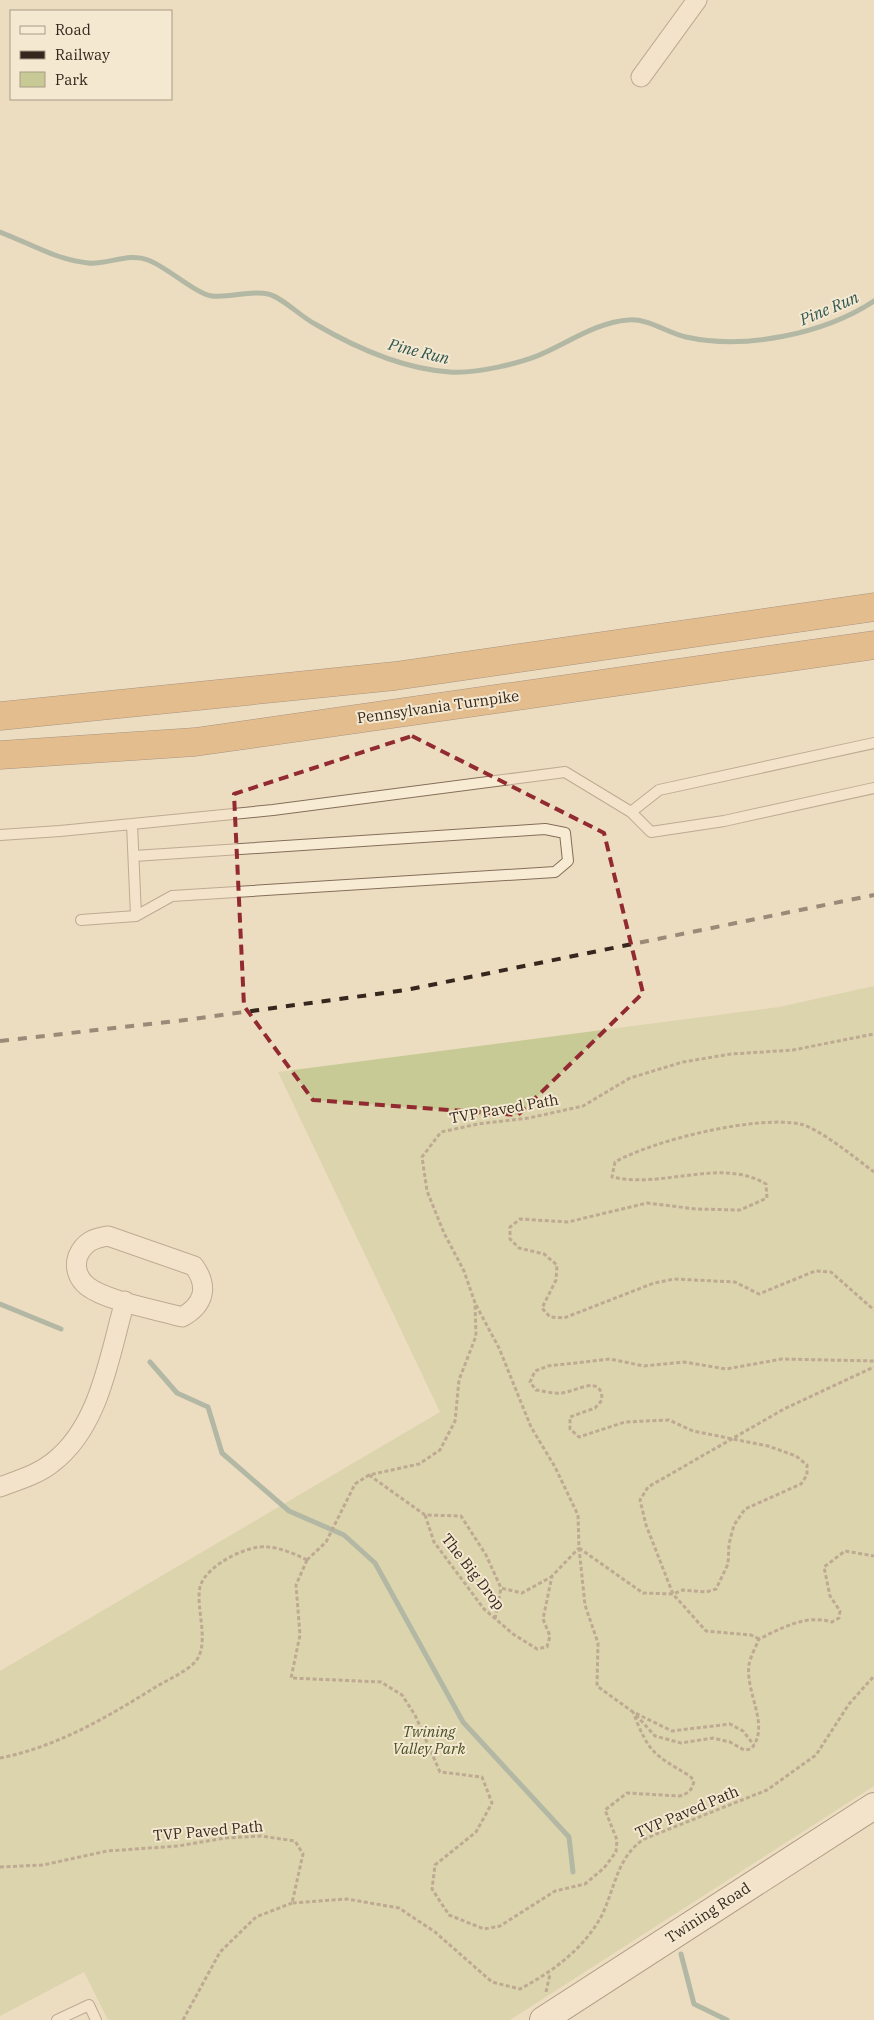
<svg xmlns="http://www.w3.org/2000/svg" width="874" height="2020" viewBox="0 0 874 2020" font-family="'IBM Plex Serif',serif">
	<rect width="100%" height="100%" fill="#ecddc1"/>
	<path fill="#c7ca95" d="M 874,986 L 874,1786 L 510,2020 L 108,2020 L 84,1972 L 0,2016 L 0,1671 L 440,1412 L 278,1072 L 779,1007 Z"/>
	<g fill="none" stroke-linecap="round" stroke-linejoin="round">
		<path stroke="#6b8c82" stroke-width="5" d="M 0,232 C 29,243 57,260 88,263 C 107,265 129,252 148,260 C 167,267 196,294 212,296 C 231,298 250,290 268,294 C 282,297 301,317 315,324 C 356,348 403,369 450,372 C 475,374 524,363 546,352 C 572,340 599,322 628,320 C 648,318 667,333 686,337 C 745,350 824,334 874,301
			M 0,1304 L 61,1329
			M 150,1362 L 177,1393 L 208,1407 L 222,1453 L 289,1511 L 344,1535 L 375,1563 L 463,1722 L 569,1837 L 573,1872
			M 681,1954 L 694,2004 L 727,2020"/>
		<g stroke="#856e59" stroke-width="12">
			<path id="lane" d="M 631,812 L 659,790 L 874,743
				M 132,824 L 273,810 L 565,772 L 631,812 L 651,832 L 724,821 L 874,788
				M 0,835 L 60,831 L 132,824 L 136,916 L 81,920
				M 134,856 L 545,829 L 565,833 L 568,861 L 555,872 L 172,896 L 136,916
				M 57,2020 L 89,2005 L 96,2020"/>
		</g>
		<g stroke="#856e59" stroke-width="21">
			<path id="street" d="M 641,77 L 697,0
				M 108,1236 L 194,1266 C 209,1287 204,1305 182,1317 C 158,1310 106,1301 87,1286 C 78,1279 74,1267 78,1256 C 84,1242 94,1238 108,1236 Z
				M 0,1487 C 18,1480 37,1475 52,1463 C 100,1427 109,1356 125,1301"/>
		</g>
		<g stroke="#674f3c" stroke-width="28">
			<path id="secondary" d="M 543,2020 L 874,1806"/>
		</g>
		<g stroke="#533d2d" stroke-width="29">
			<path id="highway" d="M 0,716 L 395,676 L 874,607
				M 0,755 L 195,742 L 874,645"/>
		</g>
		<path stroke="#856e59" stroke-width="3" stroke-dasharray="4 2.5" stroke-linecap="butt" d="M 874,1172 C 858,1160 819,1128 800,1124 C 757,1115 654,1140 615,1162 L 612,1177 C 664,1189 721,1157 766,1184 L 767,1198 L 740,1210 L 696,1209 L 647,1203 L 568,1222 L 520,1219 L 510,1227 L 510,1239 L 519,1248 L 544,1254 L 557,1265 L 556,1280 L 542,1308 L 550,1317 L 564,1318 L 654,1283 L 674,1279 L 735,1282 L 759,1294 L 815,1271 L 831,1272 L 874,1310
			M 476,1305 L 499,1348 L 531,1427 L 555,1467 L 578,1515 L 579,1548 L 585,1605 L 598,1643 L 597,1686 L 633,1712 L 672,1731 L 730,1724 L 743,1731 L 754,1745
			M 369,1475 L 425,1515 L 461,1516 L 486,1555 L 501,1588 L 522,1593 L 551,1577
			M 425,1515 L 434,1542 L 484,1609 L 513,1634 L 537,1649 L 547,1647 L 550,1636 L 543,1619 L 552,1576 L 579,1548
			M 579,1548 L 643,1593 L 673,1594 L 683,1590 L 706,1592 L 716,1589 L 728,1564 L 729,1544 L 734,1525 L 745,1509 L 801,1484 L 807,1475 L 807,1465 L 796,1456 L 768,1446 L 693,1431 L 669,1420 L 625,1422 L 579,1437 L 570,1429 L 570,1417 L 595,1408 L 602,1400 C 602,1373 576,1392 561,1393 C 553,1394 544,1391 536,1390 L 530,1382 L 535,1371 L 548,1366 L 610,1359 L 644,1366 L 684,1362 L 726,1369 L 782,1359 L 874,1361
			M 307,1560 L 326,1542 L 355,1484 L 369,1475 L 419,1464 L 440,1450 L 455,1421 L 459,1380 L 476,1336 L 475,1303 L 464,1271 L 444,1233 L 427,1191 L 422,1157 L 441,1132 L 478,1124 L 529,1118 L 583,1106 L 630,1078 L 683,1062 L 731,1054 L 793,1050 L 874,1034
			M 307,1560 L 296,1585 L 300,1635 L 291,1678 L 381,1682 L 402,1695 L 415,1715 L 440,1772 L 482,1777 L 492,1803 L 476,1832 L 435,1865 L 432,1889 L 449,1915 L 484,1929 L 500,1926 L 555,1891 L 585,1884 L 604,1868 L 616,1852 L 617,1840 L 605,1810 L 627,1793 L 680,1796 C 689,1793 692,1790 694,1781 L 690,1776 C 653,1754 649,1753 633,1712
			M 495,1619 L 501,1588
			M 759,1639 L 751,1635 L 706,1631 L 673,1594 L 646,1525 L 640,1500 L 648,1487 L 784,1409 L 874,1367
			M 636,1715 L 655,1736 L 681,1743 L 713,1738 L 730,1742 L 744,1750 L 751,1749 C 771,1726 745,1693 749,1665 C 750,1657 756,1647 759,1639 C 782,1628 806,1614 832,1622 L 839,1618 L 840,1611 L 830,1596 L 824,1567 L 845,1551 L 874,1556
			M 0,1758 C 56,1747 106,1718 154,1688 C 167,1680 182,1674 193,1664 C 212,1648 195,1608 200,1587 C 205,1566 248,1544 268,1547 C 281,1548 295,1554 307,1560
			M 0,1867 L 43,1865 L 107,1851 L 178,1846 L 225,1838 L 261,1836 L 295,1841 L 303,1854 L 292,1903 L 347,1899 L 399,1908 L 435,1932 L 492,1982 L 520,1989 C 552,1972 584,1949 602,1915 C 615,1888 617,1857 644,1839 L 767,1790 L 816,1755 L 849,1704 L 874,1676
			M 546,1992 L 550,1974
			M 183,2020 L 220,1952 L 256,1917 L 292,1903"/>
		<use href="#lane" stroke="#f8ebd4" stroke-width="10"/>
		<use href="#street" stroke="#f8ebd4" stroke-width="19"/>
		<use href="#secondary" stroke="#f8ebd4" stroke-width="26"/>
		<use href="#highway" stroke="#da9753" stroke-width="28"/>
		<path stroke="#35271d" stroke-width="4" stroke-dasharray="9 9" stroke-linecap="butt" d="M 0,1041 L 185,1020 L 406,990 L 874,895"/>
	</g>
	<path d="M0 0H874V2020H0ZM 412,736 L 604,833 L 643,993 L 518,1115 L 313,1100 L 244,1006 L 234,794 Z" fill="#ecddc1" fill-opacity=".55" fill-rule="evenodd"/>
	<path fill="none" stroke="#922b31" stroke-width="4" stroke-dasharray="10 6" stroke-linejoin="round" d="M 412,736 L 604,833 L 643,993 L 518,1115 L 313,1100 L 244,1006 L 234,794 Z"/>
	<g text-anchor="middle" stroke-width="4" stroke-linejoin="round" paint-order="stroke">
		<g font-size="15" fill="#35271d" stroke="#f4e8d0">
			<text transform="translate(438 707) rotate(-8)" y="5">Pennsylvania Turnpike</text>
			<text transform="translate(504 1109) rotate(-10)" y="5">TVP Paved Path</text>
			<text transform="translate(473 1572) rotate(52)" y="5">The Big Drop</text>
			<text transform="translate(687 1812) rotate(-23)" y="5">TVP Paved Path</text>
			<text transform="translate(208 1831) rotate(-5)" y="5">TVP Paved Path</text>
			<text transform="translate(708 1913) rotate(-33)" y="5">Twining Road</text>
		</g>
		<g font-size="15" font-style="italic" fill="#485124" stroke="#f4e8d0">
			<text x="429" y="1737">Twining<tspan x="429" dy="17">Valley Park</tspan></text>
		</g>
		<g font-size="16" font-style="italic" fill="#2d5550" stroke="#f4e8d0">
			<text transform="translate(829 308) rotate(-23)" y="6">Pine Run</text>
			<text transform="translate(419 351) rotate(14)" y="6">Pine Run</text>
		</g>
	</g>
	<rect x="10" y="10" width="162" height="90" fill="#f4e8d0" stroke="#a89b88"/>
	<rect x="20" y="26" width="25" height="8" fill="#f8ebd4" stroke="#a89b88"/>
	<text x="55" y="35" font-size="15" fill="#35271d">Road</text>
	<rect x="20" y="51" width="25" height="8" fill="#35271d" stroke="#a89b88"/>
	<text x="55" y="60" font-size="15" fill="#35271d">Railway</text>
	<rect x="20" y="72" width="25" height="15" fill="#c7ca95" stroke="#a89b88"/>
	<text x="55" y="85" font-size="15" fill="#35271d">Park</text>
</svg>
